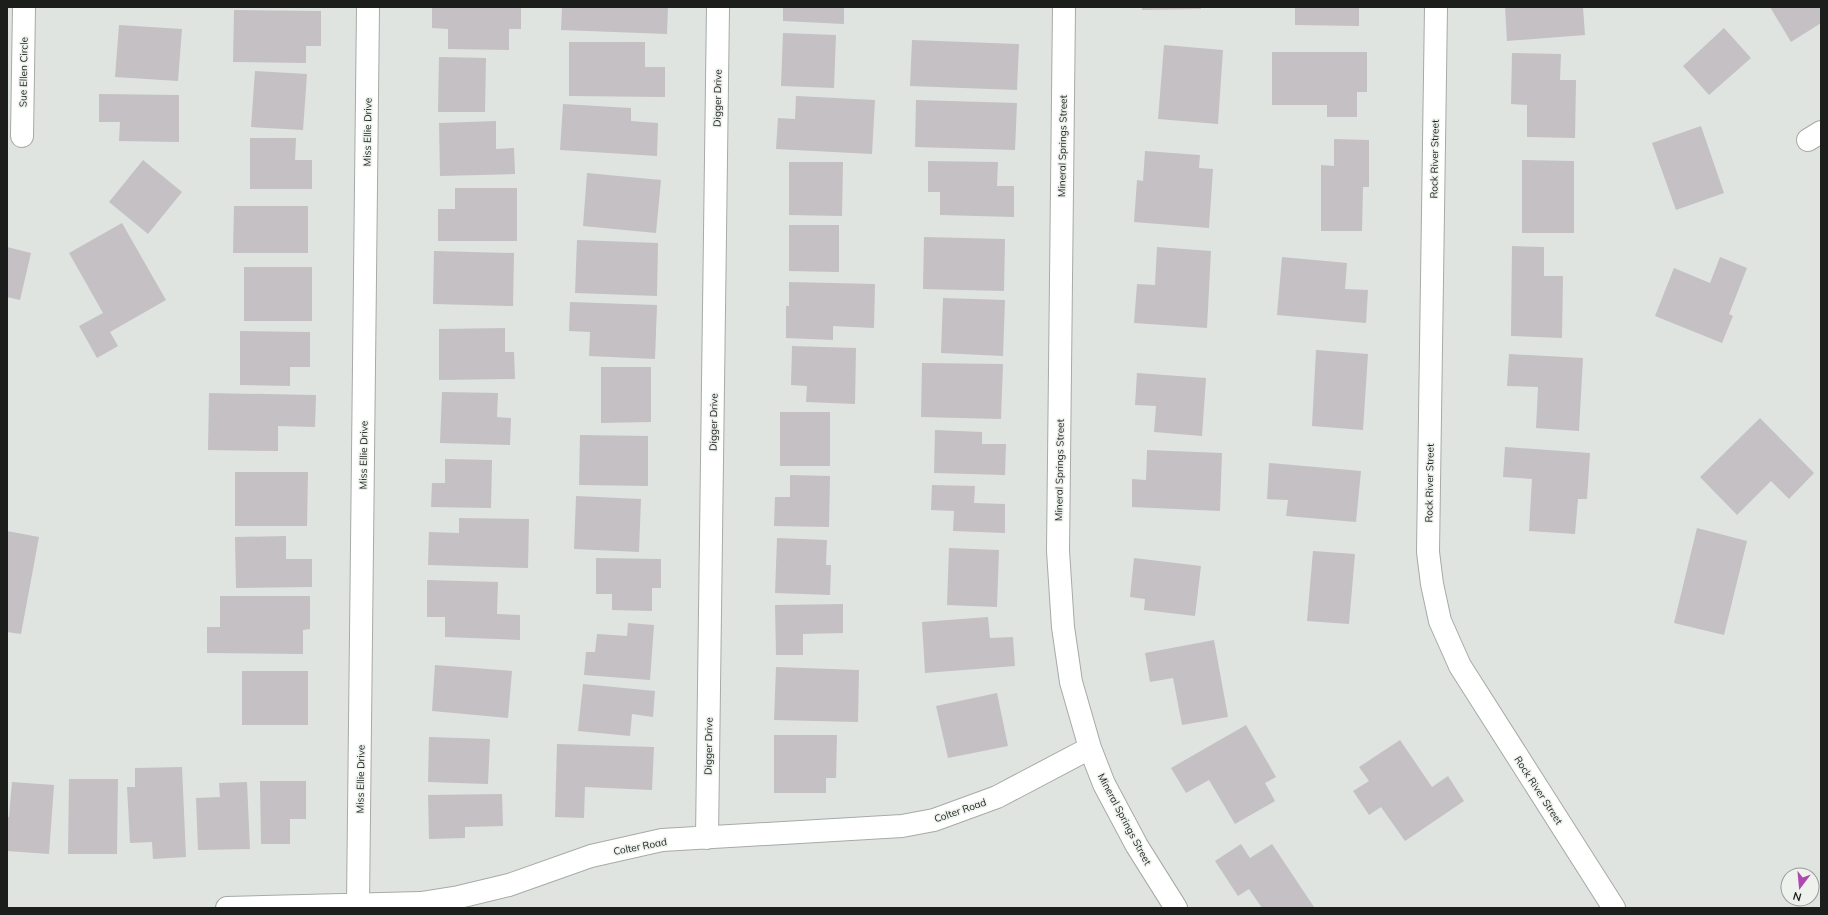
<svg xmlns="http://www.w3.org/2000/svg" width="1828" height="915" viewBox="0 0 1828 915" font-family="Mulish,sans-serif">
	<rect width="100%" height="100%" fill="#dfe4e0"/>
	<path fill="#c4c0c4" d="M 432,7 L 521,7 L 521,29 L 509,29 L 509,50 L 448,49 L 448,29 L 432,28 Z
		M 562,7 L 668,7 L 667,34 L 561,30 Z
		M 783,7 L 844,7 L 844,24 L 783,21 Z
		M 1142,7 L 1201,7 L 1201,9 L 1142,10 Z
		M 1295,7 L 1359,7 L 1359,26 L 1295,25 Z
		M 1505,7 L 1583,7 L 1585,35 L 1507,41 Z
		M 1770,7 L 1821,7 L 1821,23 L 1791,42 Z
		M 234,10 L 321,11 L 321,46 L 306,46 L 306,63 L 233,62 Z
		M 119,25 L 182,29 L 178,81 L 115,77 Z
		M 1724,28 L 1751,58 L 1709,95 L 1683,66 Z
		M 783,33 L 836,35 L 834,88 L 781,86 Z
		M 912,40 L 1019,44 L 1017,90 L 910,86 Z
		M 569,42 L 645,42 L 645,67 L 665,67 L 665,97 L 569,96 Z
		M 1164,45 L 1223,50 L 1218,124 L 1158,119 Z
		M 1272,52 L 1367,52 L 1367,92 L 1357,92 L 1357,117 L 1327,117 L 1327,105 L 1272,105 Z
		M 1512,53 L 1561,54 L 1560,80 L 1576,80 L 1575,138 L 1527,137 L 1527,105 L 1511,104 Z
		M 439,57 L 486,58 L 485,112 L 438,112 Z
		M 255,71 L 307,74 L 303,130 L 251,127 Z
		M 99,94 L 179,95 L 179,142 L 119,141 L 120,122 L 99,122 Z
		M 796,96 L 875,100 L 872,154 L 776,149 L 778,118 L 795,119 Z
		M 916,100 L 1017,103 L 1015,150 L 915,147 Z
		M 563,104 L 631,108 L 631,121 L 658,123 L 657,156 L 560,150 Z
		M 496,121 L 496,149 L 514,148 L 515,174 L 440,176 L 439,123 Z
		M 1701,126 L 1724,193 L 1676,210 L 1652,143 Z
		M 250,138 L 296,138 L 295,160 L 312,160 L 312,189 L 250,189 Z
		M 1334,139 L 1369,140 L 1369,187 L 1363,187 L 1362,231 L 1321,231 L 1321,165 L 1334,166 Z
		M 1145,151 L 1200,155 L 1199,168 L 1213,169 L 1209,228 L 1134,222 L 1137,180 L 1143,181 Z
		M 143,160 L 182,192 L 148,234 L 109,202 Z
		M 1522,160 L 1574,161 L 1574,233 L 1522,233 Z
		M 928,161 L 998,162 L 997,186 L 1014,186 L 1014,217 L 940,215 L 940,192 L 928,192 Z
		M 789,162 L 843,162 L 842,216 L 789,215 Z
		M 587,173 L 661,180 L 656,233 L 583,226 Z
		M 455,188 L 517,188 L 517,241 L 438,241 L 438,209 L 455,209 Z
		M 234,206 L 308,206 L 308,253 L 233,253 Z
		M 122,223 L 166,300 L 110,332 L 118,346 L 97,358 L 79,326 L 103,313 L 69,253 Z
		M 789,225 L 839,225 L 839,272 L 789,271 Z
		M 924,237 L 1005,239 L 1004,291 L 923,289 Z
		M 577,240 L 658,243 L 657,296 L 575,293 Z
		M 1512,246 L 1544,247 L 1544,276 L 1563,276 L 1562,338 L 1511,336 Z
		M 7,247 L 31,253 L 20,300 L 7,297 Z
		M 1157,247 L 1211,251 L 1207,328 L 1134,323 L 1137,284 L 1155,285 Z
		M 434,251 L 514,253 L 513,306 L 433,304 Z
		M 1282,257 L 1347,263 L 1345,289 L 1368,290 L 1366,323 L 1277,315 Z
		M 1720,257 L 1747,268 L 1729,314 L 1733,316 L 1722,343 L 1655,316 L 1674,268 L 1710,283 Z
		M 244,267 L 312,267 L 312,321 L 244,321 Z
		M 789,282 L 875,284 L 874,328 L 833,326 L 833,340 L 786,338 L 786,306 L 789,306 Z
		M 943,298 L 1005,300 L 1003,356 L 941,353 Z
		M 570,302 L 657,305 L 655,359 L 589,356 L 590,332 L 569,331 Z
		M 505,328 L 505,352 L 514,352 L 515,379 L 439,380 L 439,329 Z
		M 240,331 L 310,332 L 310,367 L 290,367 L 290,386 L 240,385 Z
		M 792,346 L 856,348 L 855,404 L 806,402 L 807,386 L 791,385 Z
		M 1316,350 L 1368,354 L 1363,430 L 1312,426 Z
		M 1509,354 L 1583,358 L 1579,431 L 1536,428 L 1538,387 L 1507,386 Z
		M 922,363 L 1003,364 L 1001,419 L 921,417 Z
		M 601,367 L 651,367 L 651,422 L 601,423 Z
		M 1137,373 L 1206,378 L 1202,436 L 1154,432 L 1156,406 L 1135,405 Z
		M 442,392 L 498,393 L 497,417 L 511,418 L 510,445 L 440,443 Z
		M 209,393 L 316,395 L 315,427 L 278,426 L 278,451 L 208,450 Z
		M 780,412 L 830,412 L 830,466 L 780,466 Z
		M 1760,418 L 1814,473 L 1789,499 L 1771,481 L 1737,515 L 1700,477 Z
		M 935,430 L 982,432 L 982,444 L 1006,444 L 1005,475 L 934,473 Z
		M 580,435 L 648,436 L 648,486 L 579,485 Z
		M 1505,447 L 1590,453 L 1587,499 L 1578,499 L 1575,534 L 1529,531 L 1532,479 L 1503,477 Z
		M 1147,450 L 1222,453 L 1220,511 L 1132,507 L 1132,479 L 1146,480 Z
		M 445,459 L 492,460 L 491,508 L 431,507 L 432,483 L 445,483 Z
		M 1269,463 L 1361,471 L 1356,522 L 1286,516 L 1288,500 L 1267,499 Z
		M 235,472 L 308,472 L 307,526 L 235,526 Z
		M 790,475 L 830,476 L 829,527 L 774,526 L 775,497 L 790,497 Z
		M 932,485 L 975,486 L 974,503 L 1005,504 L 1005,533 L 953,531 L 954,511 L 931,510 Z
		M 576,496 L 641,499 L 639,552 L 574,549 Z
		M 459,518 L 529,519 L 528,568 L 428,565 L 429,532 L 459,533 Z
		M 1697,528 L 1747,541 L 1724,635 L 1674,623 Z
		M 7,531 L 39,537 L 21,634 L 7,632 Z
		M 286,536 L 286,559 L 312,559 L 312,587 L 236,588 L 235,537 Z
		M 777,538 L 827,540 L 826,565 L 831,565 L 830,595 L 775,593 Z
		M 949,548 L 999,550 L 997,607 L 947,605 Z
		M 1313,551 L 1355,554 L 1349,624 L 1307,621 Z
		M 596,558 L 661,559 L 661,588 L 652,588 L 652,611 L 612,610 L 612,594 L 596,594 Z
		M 1134,558 L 1201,566 L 1195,616 L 1144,610 L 1145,599 L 1130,597 Z
		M 427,580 L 498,582 L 497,614 L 520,615 L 520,640 L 445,637 L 445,617 L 427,617 Z
		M 220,596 L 310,596 L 310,629 L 303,630 L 303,654 L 207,653 L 207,627 L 220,627 Z
		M 843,604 L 843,633 L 803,634 L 803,655 L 776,655 L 775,605 Z
		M 988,617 L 990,638 L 1013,637 L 1015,666 L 925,673 L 922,622 Z
		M 628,623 L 654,625 L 650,680 L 584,675 L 586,652 L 595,652 L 597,634 L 627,636 Z
		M 1214,640 L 1228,717 L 1182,725 L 1173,678 L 1150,682 L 1145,653 Z
		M 435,665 L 512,671 L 508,718 L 432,711 Z
		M 776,667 L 859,670 L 858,722 L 774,720 Z
		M 242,671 L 308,671 L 308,725 L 242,725 Z
		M 583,684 L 655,691 L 653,717 L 632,714 L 630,736 L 578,731 Z
		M 997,693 L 1008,746 L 948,758 L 936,706 Z
		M 1246,725 L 1276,777 L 1265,783 L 1275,801 L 1235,824 L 1209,780 L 1186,793 L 1171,768 Z
		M 774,735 L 837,735 L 836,778 L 826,778 L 826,793 L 774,793 Z
		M 429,737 L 490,739 L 488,784 L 428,782 Z
		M 1400,740 L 1432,787 L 1448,776 L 1464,801 L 1405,841 L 1381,807 L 1369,815 L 1353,791 L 1369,781 L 1359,767 Z
		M 557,744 L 654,747 L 652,790 L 585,787 L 584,818 L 555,817 Z
		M 182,767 L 186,857 L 153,859 L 152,842 L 130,843 L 127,787 L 135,787 L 135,768 Z
		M 69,779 L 118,779 L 117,854 L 68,854 Z
		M 260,781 L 306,781 L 306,819 L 290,819 L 290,844 L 261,844 Z
		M 12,782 L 54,785 L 49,854 L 7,851 L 7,817 L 9,817 Z
		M 247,782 L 250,849 L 198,850 L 196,798 L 220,797 L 219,783 Z
		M 502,794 L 503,826 L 465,827 L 465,838 L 429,839 L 428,795 Z
		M 1241,844 L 1250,858 L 1272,844 L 1314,907 L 1262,908 L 1249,889 L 1238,896 L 1215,861 Z"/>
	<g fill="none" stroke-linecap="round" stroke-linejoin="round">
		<g stroke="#a6aba7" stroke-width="24">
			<path id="minor" d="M 1064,7 L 1058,551 L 1063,627 L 1071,682 L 1090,748 L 1104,784 L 1137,846 L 1176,908
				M 1436,7 L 1428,552 L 1432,584 L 1440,621 L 1460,666 L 1614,908
				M 22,136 L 24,7
				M 1808,140 L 1821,132
				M 707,838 L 718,7
				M 358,904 L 368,7
				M 227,908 L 421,903 L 459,897 L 509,885 L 591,856 L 662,840 L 902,826 L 934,820 L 997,797 L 1090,748"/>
		</g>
		<use href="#minor" stroke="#fff" stroke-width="22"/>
	</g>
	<g text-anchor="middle" stroke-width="3" stroke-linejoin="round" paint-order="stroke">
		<g font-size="10" fill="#1c1e1c" stroke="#edf2ed">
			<text transform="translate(23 72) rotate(-89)" y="4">Sue Ellen Circle</text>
			<text transform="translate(717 98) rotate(-89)" y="4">Digger Drive</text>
			<text transform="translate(367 132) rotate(-89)" y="4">Miss Ellie Drive</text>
			<text transform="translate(1062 146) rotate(-89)" y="4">Mineral Springs Street</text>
			<text transform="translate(1434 159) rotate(-89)" y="4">Rock River Street</text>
			<text transform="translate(713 422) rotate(-89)" y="4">Digger Drive</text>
			<text transform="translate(363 455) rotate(-89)" y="4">Miss Ellie Drive</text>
			<text transform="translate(1059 470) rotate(-89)" y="4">Mineral Springs Street</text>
			<text transform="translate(1429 483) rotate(-89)" y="4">Rock River Street</text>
			<text transform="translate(708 746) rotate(-89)" y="4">Digger Drive</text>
			<text transform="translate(360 779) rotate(-89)" y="4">Miss Ellie Drive</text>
			<text transform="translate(1539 790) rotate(57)" y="4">Rock River Street</text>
			<text transform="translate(960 810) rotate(-19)" y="4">Colter Road</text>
			<text transform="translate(1125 819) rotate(62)" y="4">Mineral Springs Street</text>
			<text transform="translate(640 846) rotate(-11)" y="4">Colter Road</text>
		</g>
	</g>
	<rect width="1828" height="915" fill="none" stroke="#1c1e1c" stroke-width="16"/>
	<g transform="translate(1800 887) rotate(196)"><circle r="19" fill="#edf2ed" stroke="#999d99"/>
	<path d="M0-3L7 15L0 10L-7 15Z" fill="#ae4aaf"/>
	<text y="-6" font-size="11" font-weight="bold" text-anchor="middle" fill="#1c1e1c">N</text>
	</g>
</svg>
